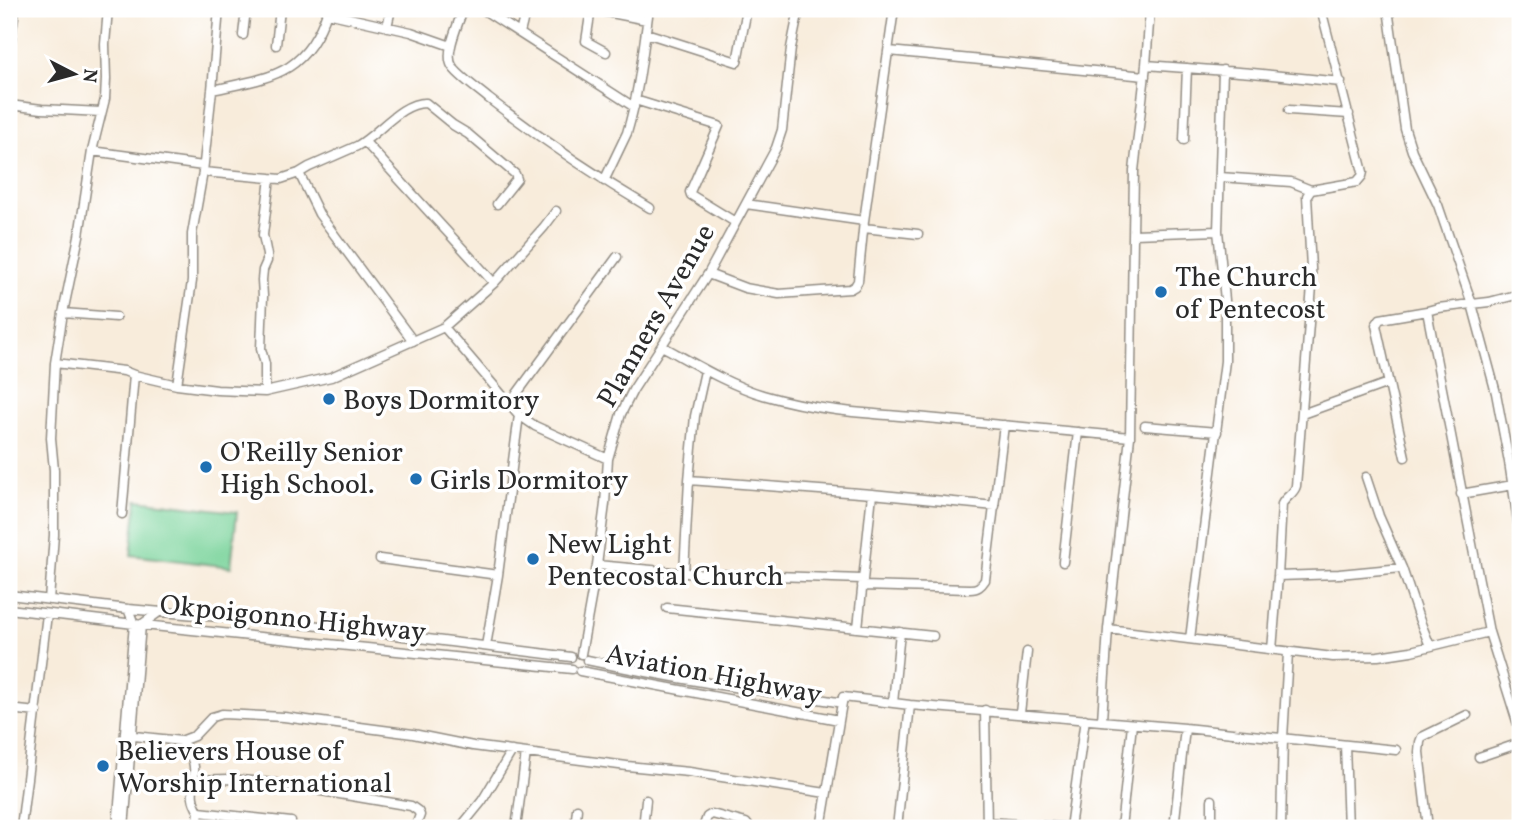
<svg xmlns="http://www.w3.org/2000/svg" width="1529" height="837" viewBox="0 0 1529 837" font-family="Vollkorn,serif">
	<rect width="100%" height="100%" fill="#fff"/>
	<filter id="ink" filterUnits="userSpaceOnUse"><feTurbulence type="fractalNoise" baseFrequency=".0143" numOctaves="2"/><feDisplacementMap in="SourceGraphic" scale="14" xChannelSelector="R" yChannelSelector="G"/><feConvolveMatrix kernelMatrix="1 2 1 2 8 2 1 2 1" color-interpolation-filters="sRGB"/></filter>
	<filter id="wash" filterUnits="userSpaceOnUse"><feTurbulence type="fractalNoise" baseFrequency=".00686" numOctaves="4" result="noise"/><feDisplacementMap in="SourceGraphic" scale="28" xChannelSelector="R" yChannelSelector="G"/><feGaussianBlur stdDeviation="1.57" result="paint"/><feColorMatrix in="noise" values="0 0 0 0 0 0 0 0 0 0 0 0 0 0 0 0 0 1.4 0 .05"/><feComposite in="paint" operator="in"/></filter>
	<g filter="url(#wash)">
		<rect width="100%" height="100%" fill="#f8ecdb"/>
		<path fill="#78d39a" stroke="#527f62" stroke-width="2" d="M 137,500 L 237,512 L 231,567 L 131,555 Z"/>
	</g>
	<g filter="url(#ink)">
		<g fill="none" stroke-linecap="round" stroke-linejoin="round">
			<g stroke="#928c83" stroke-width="11">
				<path id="minor" d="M 463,9 C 459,23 444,53 452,66 C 457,75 480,91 488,98 C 540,138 594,175 650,208
					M 482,9 L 634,107
					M 591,9 L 647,20
					M 591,9 L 586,41 L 606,52
					M 1388,9 L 1405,129 L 1412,151 L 1438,205 L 1472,304 L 1496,393 L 1509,462 L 1520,535
					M 327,13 L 411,32 L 451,46
					M 387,27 L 391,9
					M 520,33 L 526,9
					M 646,33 L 737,62 L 747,9
					M 243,35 L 246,9
					M 276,45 L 280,9
					M 889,51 L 1145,76
					M 9,53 L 15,9
					M 1146,65 L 1252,73 L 1341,82
					M 212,90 C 272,77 307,75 328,9
					M 635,100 L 719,126 L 690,192 L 691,195 L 735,222
					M 9,105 L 42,109 L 101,112
					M 1289,110 L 1349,114
					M 1184,140 L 1187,68
					M 365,142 L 494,283
					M 92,151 L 203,166
					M 203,172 L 281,179 L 299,173 L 309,167 L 357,146 C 379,134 401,102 426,103 L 453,125 L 468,134 L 515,174 L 517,179 L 497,204
					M 299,173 L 319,214 L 413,341
					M 1220,177 L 1291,182 L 1311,190
					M 604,181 L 627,133 C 639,93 643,50 649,9
					M 746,204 L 864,221
					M 864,228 L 918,234
					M 1134,234 L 1218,231
					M 708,274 L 745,288 L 779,294 L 850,289 L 855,286 L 858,281 L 864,221 L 894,9
					M 1520,294 L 1489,302 L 1438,308 L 1427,311 L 1489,632 L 1520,731
					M 63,313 L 116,317
					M 444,327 L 519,415 L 535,426 L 608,459
					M 662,346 C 695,364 727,384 763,395 C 816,411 872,414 927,418 C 995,424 1062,431 1130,437
					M 55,363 L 124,371 L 134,375 L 177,385 L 217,390 L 265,392 L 331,377 L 444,327 L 494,283 L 544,227 L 556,211
					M 177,385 L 192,281 L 192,234 L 203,172 L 212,90 L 219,9
					M 265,392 L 265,364 L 261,349 L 263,296 L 262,280 L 263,270 L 267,261 L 267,255 L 263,235 L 270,178
					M 510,403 L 617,257
					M 1302,414 L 1388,383
					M 1145,426 L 1217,432
					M 1405,457 L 1376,325 L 1380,319 L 1427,311
					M 1366,477 L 1379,516 L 1402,568 L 1418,616 L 1430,646
					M 689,480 L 872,494 L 995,506
					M 1461,494 L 1513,485
					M 122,514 L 134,375
					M 380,559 L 498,575
					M 1063,562 L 1078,432
					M 597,565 L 684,573 L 862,579
					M 684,573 L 689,480 L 695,416 L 705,371
					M 1278,576 L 1339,574 L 1402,568
					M 862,586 L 970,589 C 978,589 981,586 985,580 L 1004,425
					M 9,595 L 128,609 L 331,627 L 571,657
					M 49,600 L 54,535 L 54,470 L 51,438 L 55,363 L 63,313 L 79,236 L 92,151 L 105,99 L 106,79 L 105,44 L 108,9
					M 667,608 L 933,636
					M 9,609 L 134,624 L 572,669
					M 858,628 L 872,494
					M 1108,629 L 1333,657 L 1378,656 L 1411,651 L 1489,632
					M 1190,639 L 1225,361 L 1225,300 L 1218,231 L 1223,70
					M 486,646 L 498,575 L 519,415
					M 1272,650 L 1278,576 L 1282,504 C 1286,496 1294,494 1296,486 L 1312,286 L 1307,196 L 1311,190 L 1357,182 L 1362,176 L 1363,172 L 1321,9
					M 581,654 L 597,565 L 605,504 L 608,459 L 621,414 L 633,390 L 708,274 L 776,148 L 782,130 L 791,48 L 799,9
					M 587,660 C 629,669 672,677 714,684 C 757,691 800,695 842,703
					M 580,671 L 839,720
					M 893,703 L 900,632
					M 9,709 L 37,712
					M 985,710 L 987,828
					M 1020,713 L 1027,652
					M 1102,720 L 1108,629 L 1130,437 L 1134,171 L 1146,65 L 1150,9
					M 125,735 L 181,741 L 194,736 L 212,717 L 222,714 L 284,717 L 413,734 L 473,746 L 627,766 L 689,772 L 826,793
					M 181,741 C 186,749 194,757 194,767 C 196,786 187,794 199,812 L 291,822
					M 1345,745 L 1348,828
					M 1479,757 L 1520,743
					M 193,780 L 229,779 L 274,783 L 411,806 L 418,811 L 420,815 L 415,828
					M 1212,800 L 1212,828
					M 986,822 L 1079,828
					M 21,828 L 47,614
					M 117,828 L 134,624 L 128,609
					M 124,828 L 141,625 L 159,612
					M 197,828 L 199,812
					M 460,828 L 482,801 L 512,751
					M 516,828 L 526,753
					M 575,828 L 577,809
					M 643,828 L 646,800
					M 703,828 L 707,817 L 712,814 L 746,823 L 750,828
					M 821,828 L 843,697 L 910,705 L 1185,728 L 1396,750
					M 897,828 L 910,705
					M 1070,828 L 1085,719
					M 1121,828 L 1132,724
					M 1174,828 L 1185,728
					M 1281,828 L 1283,738 L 1288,653
					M 1428,828 L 1419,752 L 1420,742 L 1422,737 L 1467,715"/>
			</g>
			<use href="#minor" stroke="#fff" stroke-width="8"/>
		</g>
	</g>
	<g fill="#1f6fb2" stroke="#fff" stroke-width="2.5">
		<circle cx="1161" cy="292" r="7"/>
		<circle cx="329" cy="399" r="7"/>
		<circle cx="206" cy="467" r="7"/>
		<circle cx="416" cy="479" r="7"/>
		<circle cx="533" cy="559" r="7"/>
		<circle cx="103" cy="766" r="7"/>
	</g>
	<g text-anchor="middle" stroke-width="7" stroke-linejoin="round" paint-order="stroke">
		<g font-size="28" fill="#2b2b2b" stroke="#fff" text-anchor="start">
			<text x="1175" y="286">The Church<tspan x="1175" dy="32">of Pentecost</tspan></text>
			<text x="343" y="409">Boys Dormitory</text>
			<text x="220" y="461">O'Reilly Senior<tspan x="220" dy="32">High School.</tspan></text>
			<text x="430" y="489">Girls Dormitory</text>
			<text x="547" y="553">New Light<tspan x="547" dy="32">Pentecostal Church</tspan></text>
			<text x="117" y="760">Believers House of<tspan x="117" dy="32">Worship International</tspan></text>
		</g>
		<g font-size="28" fill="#2b2b2b" stroke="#fff">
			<text transform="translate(655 315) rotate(-60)" y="10">Planners Avenue</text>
			<text transform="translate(293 617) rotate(6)" y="10">Okpoigonno Highway</text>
			<text transform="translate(714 673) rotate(11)" y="10">Aviation Highway</text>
		</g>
	</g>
	<rect width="1529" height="837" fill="none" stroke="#fff" stroke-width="35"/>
	<g transform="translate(74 74) rotate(96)" stroke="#ffffff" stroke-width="5" paint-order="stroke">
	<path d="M0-5L12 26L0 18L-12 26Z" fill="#2b2b2b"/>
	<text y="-10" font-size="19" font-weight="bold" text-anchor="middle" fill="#2b2b2b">N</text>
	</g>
</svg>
